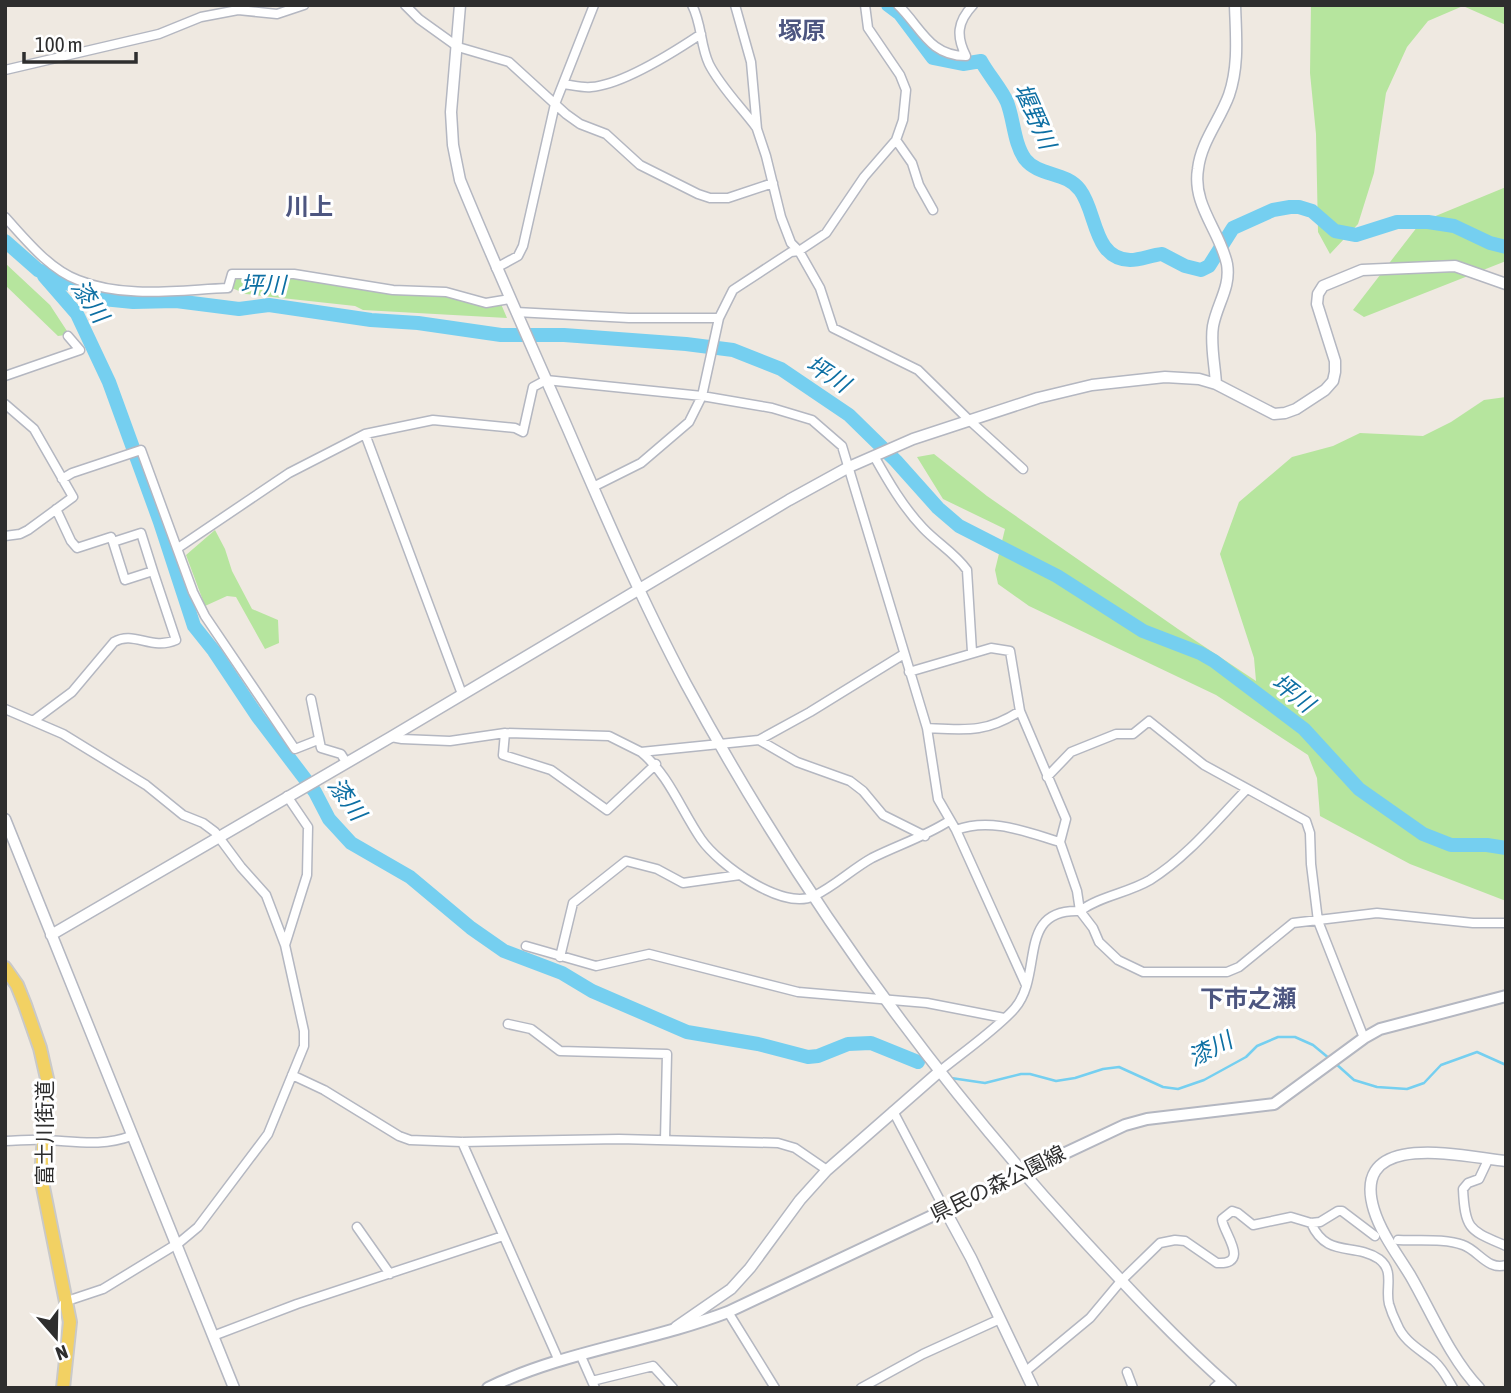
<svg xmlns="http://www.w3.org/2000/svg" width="1511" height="1393" viewBox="0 0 1511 1393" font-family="'Asap Condensed','Noto Sans JP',sans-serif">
	<rect width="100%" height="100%" fill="#efe9e1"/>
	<path fill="#b6e59e" d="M 1311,5 L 1506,5 L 1506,25 L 1463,6 L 1428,21 L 1407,47 L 1386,93 L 1374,173 L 1358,224 L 1330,254 L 1318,232 L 1316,134 L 1310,73 Z
		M 1506,187 L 1506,261 L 1364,317 L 1353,310 L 1421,222 Z
		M 5,263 L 50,305 L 67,331 L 65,335 L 58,336 L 5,285 Z
		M 235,275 C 324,276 413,289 501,304 L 507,318 L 363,310 L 355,306 L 246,294 L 232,288 Z
		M 1506,397 L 1506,901 L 1410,864 L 1320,816 L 1317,778 L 1308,755 L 1216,695 L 1029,606 L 998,584 L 995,570 L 1005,529 L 943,499 L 917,457 L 934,454 L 987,496 L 1178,629 L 1256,681 L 1254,658 L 1220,554 L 1239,502 L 1292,457 L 1333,446 L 1360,433 L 1423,436 L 1451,422 L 1484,400 Z
		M 215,530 L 225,549 L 232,571 L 252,609 L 278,620 L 279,643 L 265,649 L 236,597 L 227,596 L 205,606 L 186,555 Z"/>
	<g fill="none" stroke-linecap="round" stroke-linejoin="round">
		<path stroke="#75cff0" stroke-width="2.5" d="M 1335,1063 L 1354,1080 L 1377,1087 L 1407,1089 L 1424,1083 L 1441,1065 L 1477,1052 L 1506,1065
			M 951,1078 L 985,1083 L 1021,1074 L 1030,1074 L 1056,1081 L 1075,1078 L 1103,1069 L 1119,1067 L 1163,1087 L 1178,1089 L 1204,1080 L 1246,1057 L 1257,1046 L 1278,1037 L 1295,1037 L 1313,1045 L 1330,1059"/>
		<path stroke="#75cff0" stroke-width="14" d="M 888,5 L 900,14 L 933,58 L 963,64 L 981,61 C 988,74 1002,90 1007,102 C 1014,120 1014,144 1025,159 C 1039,177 1066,171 1080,190 C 1097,212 1093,259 1130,260 C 1141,260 1151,255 1162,254 L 1185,266 L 1201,270 L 1209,266 L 1233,228 L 1273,210 L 1290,207 L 1299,207 L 1312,211 L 1335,231 L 1356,235 L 1397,222 L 1428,222 L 1454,226 L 1490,243 L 1506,247
			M 5,241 L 38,270 L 103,299 L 133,302 L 176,301 L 239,309 L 269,305 L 371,320 L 418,323 L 501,335 L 564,335 L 686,344 L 733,350 L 781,369 L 849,415 L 896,461 L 938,508 L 959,526 L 1057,576 L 1143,631 L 1200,653 L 1214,661 L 1304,729 L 1359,789 L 1423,834 L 1451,845 L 1487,845 L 1506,848
			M 44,276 L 77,314 L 109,382 L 160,522 L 194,626 L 214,651 L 258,717 L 315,792 L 329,819 L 351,843 L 410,877 L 471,928 L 504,951 L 562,973 L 592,991 L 687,1032 L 758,1044 L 808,1057 L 818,1056 L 848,1044 L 871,1043 L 918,1062"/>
		<g stroke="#b4b7c1" stroke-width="11">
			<path id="minor" d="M 405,5 L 419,19 L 458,47 L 509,62 L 566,114 L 580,124 L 606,134 L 640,165 L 698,194 L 710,198 L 728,198 L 773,183
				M 692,5 C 702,24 700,45 709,64 C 720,86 741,107 756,127
				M 735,5 L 751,62 L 757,129 L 766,156 L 781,217 L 791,243 L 799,251 L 820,288 L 833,328 L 918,370 L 968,419 L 1023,469
				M 898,5 C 921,27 929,56 966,56 C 956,36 957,22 973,5
				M 5,70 L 159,34 L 201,17 L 238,10 L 277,14 L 304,5
				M 563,84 C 572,85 582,88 591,87 C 622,85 674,52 701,34
				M 896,140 L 912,163 L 919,185 L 933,210
				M 5,217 C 26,240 49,269 78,280 C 125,299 179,290 228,288 L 232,274 L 294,274 L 393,290 L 446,292 L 486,303 L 510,299
				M 496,268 L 518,256 L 523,246 L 555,104 L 594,5
				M 516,312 L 629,318 L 719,318
				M 5,376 L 80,350 L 68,336
				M 5,404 L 34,429 L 73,497 L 28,530 L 20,534 L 5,536
				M 365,434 L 462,694
				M 874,456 C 888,481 903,507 923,528 C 937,543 955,553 967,570 L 972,652
				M 62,479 L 72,473 L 141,450 L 193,592 L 205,616 L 295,749 L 318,740
				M 593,487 L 641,463 L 689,422 L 702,396 L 719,318 L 733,290 L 791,252 L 799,251 L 826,233 L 864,177 L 896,140 L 903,120 L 906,90 L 900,75 L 868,28 L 865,5
				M 56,509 L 71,541 L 77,548 L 111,537 L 113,542 L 141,533 L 153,571
				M 178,548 L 289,473 L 365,434 L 433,420 L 515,428 L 523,432 L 533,387 L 546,380 L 702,396 L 772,408 L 812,420 L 842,446 L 927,728 L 938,799 L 956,830 L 1026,985
				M 909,672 L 991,648 L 1010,651 L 1020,711 L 1066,819 L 1060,842 L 1077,891 L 1080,911 C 1100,896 1128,893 1150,880 C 1187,857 1216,821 1246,790
				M 311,699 L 321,748 L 341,754 L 346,762
				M 5,709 L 63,734 L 146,785 L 183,815 L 203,823 L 215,832 L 241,867 L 266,895 L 285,945
				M 33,721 L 72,692 L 114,642 C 134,630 151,651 176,640 L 153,571 L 125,580 L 113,542
				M 927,728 C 966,730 986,733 1020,711
				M 505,733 L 503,755 L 551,770 L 607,810 L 656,764
				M 391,737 L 402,739 L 450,741 L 505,733 L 609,736 L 641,752 L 759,740 L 810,712 L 904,654
				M 759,740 L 797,762 L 850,781 L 863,791 L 883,815 L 925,836
				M 641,752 C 669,775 681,810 701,839 C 719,865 783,911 814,896 C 835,886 852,869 872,858 C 898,845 924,837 949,821
				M 1047,777 L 1071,752 L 1116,734 L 1133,734 L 1149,721 L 1204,765 L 1306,821 L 1310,833 L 1311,864 L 1318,921 L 1364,1038
				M 956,830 C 991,817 1026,832 1060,842
				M 526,946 L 596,966 L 649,954 L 798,992 L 927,1003 L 1004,1018
				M 560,957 L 573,903 L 626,861 L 657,869 L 683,883 L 740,875
				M 508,1024 L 531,1029 L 560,1051 L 667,1054 L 665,1140
				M 940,1071 C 962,1053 998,1028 1015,1008 C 1044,974 1016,908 1080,911 L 1093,928 L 1099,942 L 1118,960 L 1143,972 L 1227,972 L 1239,967 L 1293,923 L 1377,913 L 1473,923 L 1506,923
				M 292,1075 L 324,1090 L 399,1136 L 410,1140 L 462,1142 L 619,1139 L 778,1143 L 795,1148 L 827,1170
				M 893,1111 L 945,1210
				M 5,1141 C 18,1141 31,1139 44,1140 C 74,1141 102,1147 131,1136
				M 462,1142 L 559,1361
				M 1488,1160 L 1479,1179 L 1468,1183 L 1463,1189 C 1465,1231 1470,1230 1506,1246
				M 1311,1223 C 1327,1259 1354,1242 1379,1259 C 1395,1271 1385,1288 1389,1304 C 1391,1311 1394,1318 1397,1324 C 1404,1342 1421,1350 1434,1361 C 1443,1369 1447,1378 1453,1388
				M 357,1227 L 390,1274
				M 1398,1240 C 1418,1241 1445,1238 1463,1245 C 1478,1250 1488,1271 1506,1265
				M 67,1301 L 103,1289 L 180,1242 L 198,1227 L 268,1134 L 304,1046 L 304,1031 L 285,945 L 307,875 L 308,827 L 287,796
				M 728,1312 L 775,1388
				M 213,1336 L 297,1304 L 503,1236
				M 580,1354 L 595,1388
				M 1026,1371 L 1090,1318 L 1121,1281 L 1160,1243 L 1175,1240 L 1185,1241 L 1217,1263 C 1252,1265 1222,1231 1222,1219 L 1232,1211 L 1238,1213 L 1253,1225 L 1291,1217 L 1311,1223 L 1320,1222 L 1338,1211 L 1342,1211 L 1375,1236
				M 1127,1372 L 1133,1388
				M 592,1381 L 653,1366 L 673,1388
				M 861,1388 L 923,1354 L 1000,1319
				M 1214,1388 L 1222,1381"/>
		</g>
		<g stroke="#b4b7c1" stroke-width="13">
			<path id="tertiary" d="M 460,5 L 451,112 L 453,145 L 460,180 C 494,263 531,345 567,427 C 604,513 642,601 686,684 C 793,882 925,1067 1077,1233 C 1126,1286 1176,1340 1231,1388
				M 1216,384 C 1215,365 1210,344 1213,326 C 1217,304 1231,287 1227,264 C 1220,231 1192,205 1198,169 C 1201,142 1220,120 1229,95 C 1239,66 1236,36 1235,5
				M 5,819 L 234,1388
				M 51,935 L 391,737 L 789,500 L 849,467 L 913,439 L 1038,398 L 1092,385 L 1165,377 L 1199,379 L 1216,384 L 1274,414 L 1285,413 L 1296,409 L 1325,390 L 1333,381 L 1335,372 L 1335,361 L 1317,304 L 1318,294 L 1323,286 L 1362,270 L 1455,266 L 1506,284
				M 945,1210 L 971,1258 L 1033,1388
				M 676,1327 L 731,1289 L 750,1268 L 800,1200 L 827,1170 L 940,1071
				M 1479,1388 C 1450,1358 1431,1311 1410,1275 C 1397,1254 1381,1233 1374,1210 C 1349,1128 1465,1157 1506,1161"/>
		</g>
		<g stroke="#b4b7c1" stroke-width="14">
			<path id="secondary" d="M 488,1388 C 564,1351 650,1342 728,1312 L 1125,1125 L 1147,1119 L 1274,1104 L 1364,1038 L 1380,1029 L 1506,996"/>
		</g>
		<g stroke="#c9c9c9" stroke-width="16">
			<path id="primary" d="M 5,968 L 17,985 L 25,1005 L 40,1048 L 48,1083 L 41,1177 L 70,1322 L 63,1388"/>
		</g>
		<use href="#minor" stroke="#fff" stroke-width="8"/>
		<use href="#tertiary" stroke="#fff" stroke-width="10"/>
		<use href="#secondary" stroke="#fff" stroke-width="10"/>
		<use href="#primary" stroke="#f2d163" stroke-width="12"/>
	</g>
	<g text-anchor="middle" stroke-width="6" stroke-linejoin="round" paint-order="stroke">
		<g font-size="21" fill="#2e2e2e" stroke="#fff">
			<text transform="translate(45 1133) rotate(-90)" y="7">富士川街道</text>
			<text transform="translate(998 1184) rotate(-26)" y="7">県民の森公園線</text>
		</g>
		<g font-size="23" font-style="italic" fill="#0d6fa3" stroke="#fff">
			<text transform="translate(1035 116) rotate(66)" y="8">堰野川</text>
			<text x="263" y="293">坪川</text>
			<text transform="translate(90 301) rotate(56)" y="8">漆川</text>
			<text transform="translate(828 374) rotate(33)" y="8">坪川</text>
			<text transform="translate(1293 693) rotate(38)" y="8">坪川</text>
			<text transform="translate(347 799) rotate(54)" y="8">漆川</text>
			<text transform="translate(1210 1049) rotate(-27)" y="8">漆川</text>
		</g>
		<g font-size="24" font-weight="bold" fill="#4d5680" stroke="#fff">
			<text x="802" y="39">塚原</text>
			<text x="309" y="215">川上</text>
			<text x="1248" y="1007">下市之瀬</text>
		</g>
	</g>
	<rect width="1511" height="1393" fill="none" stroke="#2e2e2e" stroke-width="14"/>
	<g transform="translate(56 1337) rotate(160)" stroke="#ffffff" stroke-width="5" paint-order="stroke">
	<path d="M0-5L12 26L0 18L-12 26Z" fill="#2e2e2e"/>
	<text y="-10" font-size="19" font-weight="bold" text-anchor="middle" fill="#2e2e2e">N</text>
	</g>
	<path d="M24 52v10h112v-10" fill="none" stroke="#2e2e2e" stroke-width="3.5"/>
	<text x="35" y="52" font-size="21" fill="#2e2e2e" stroke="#ffffff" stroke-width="5" paint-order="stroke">100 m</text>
</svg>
